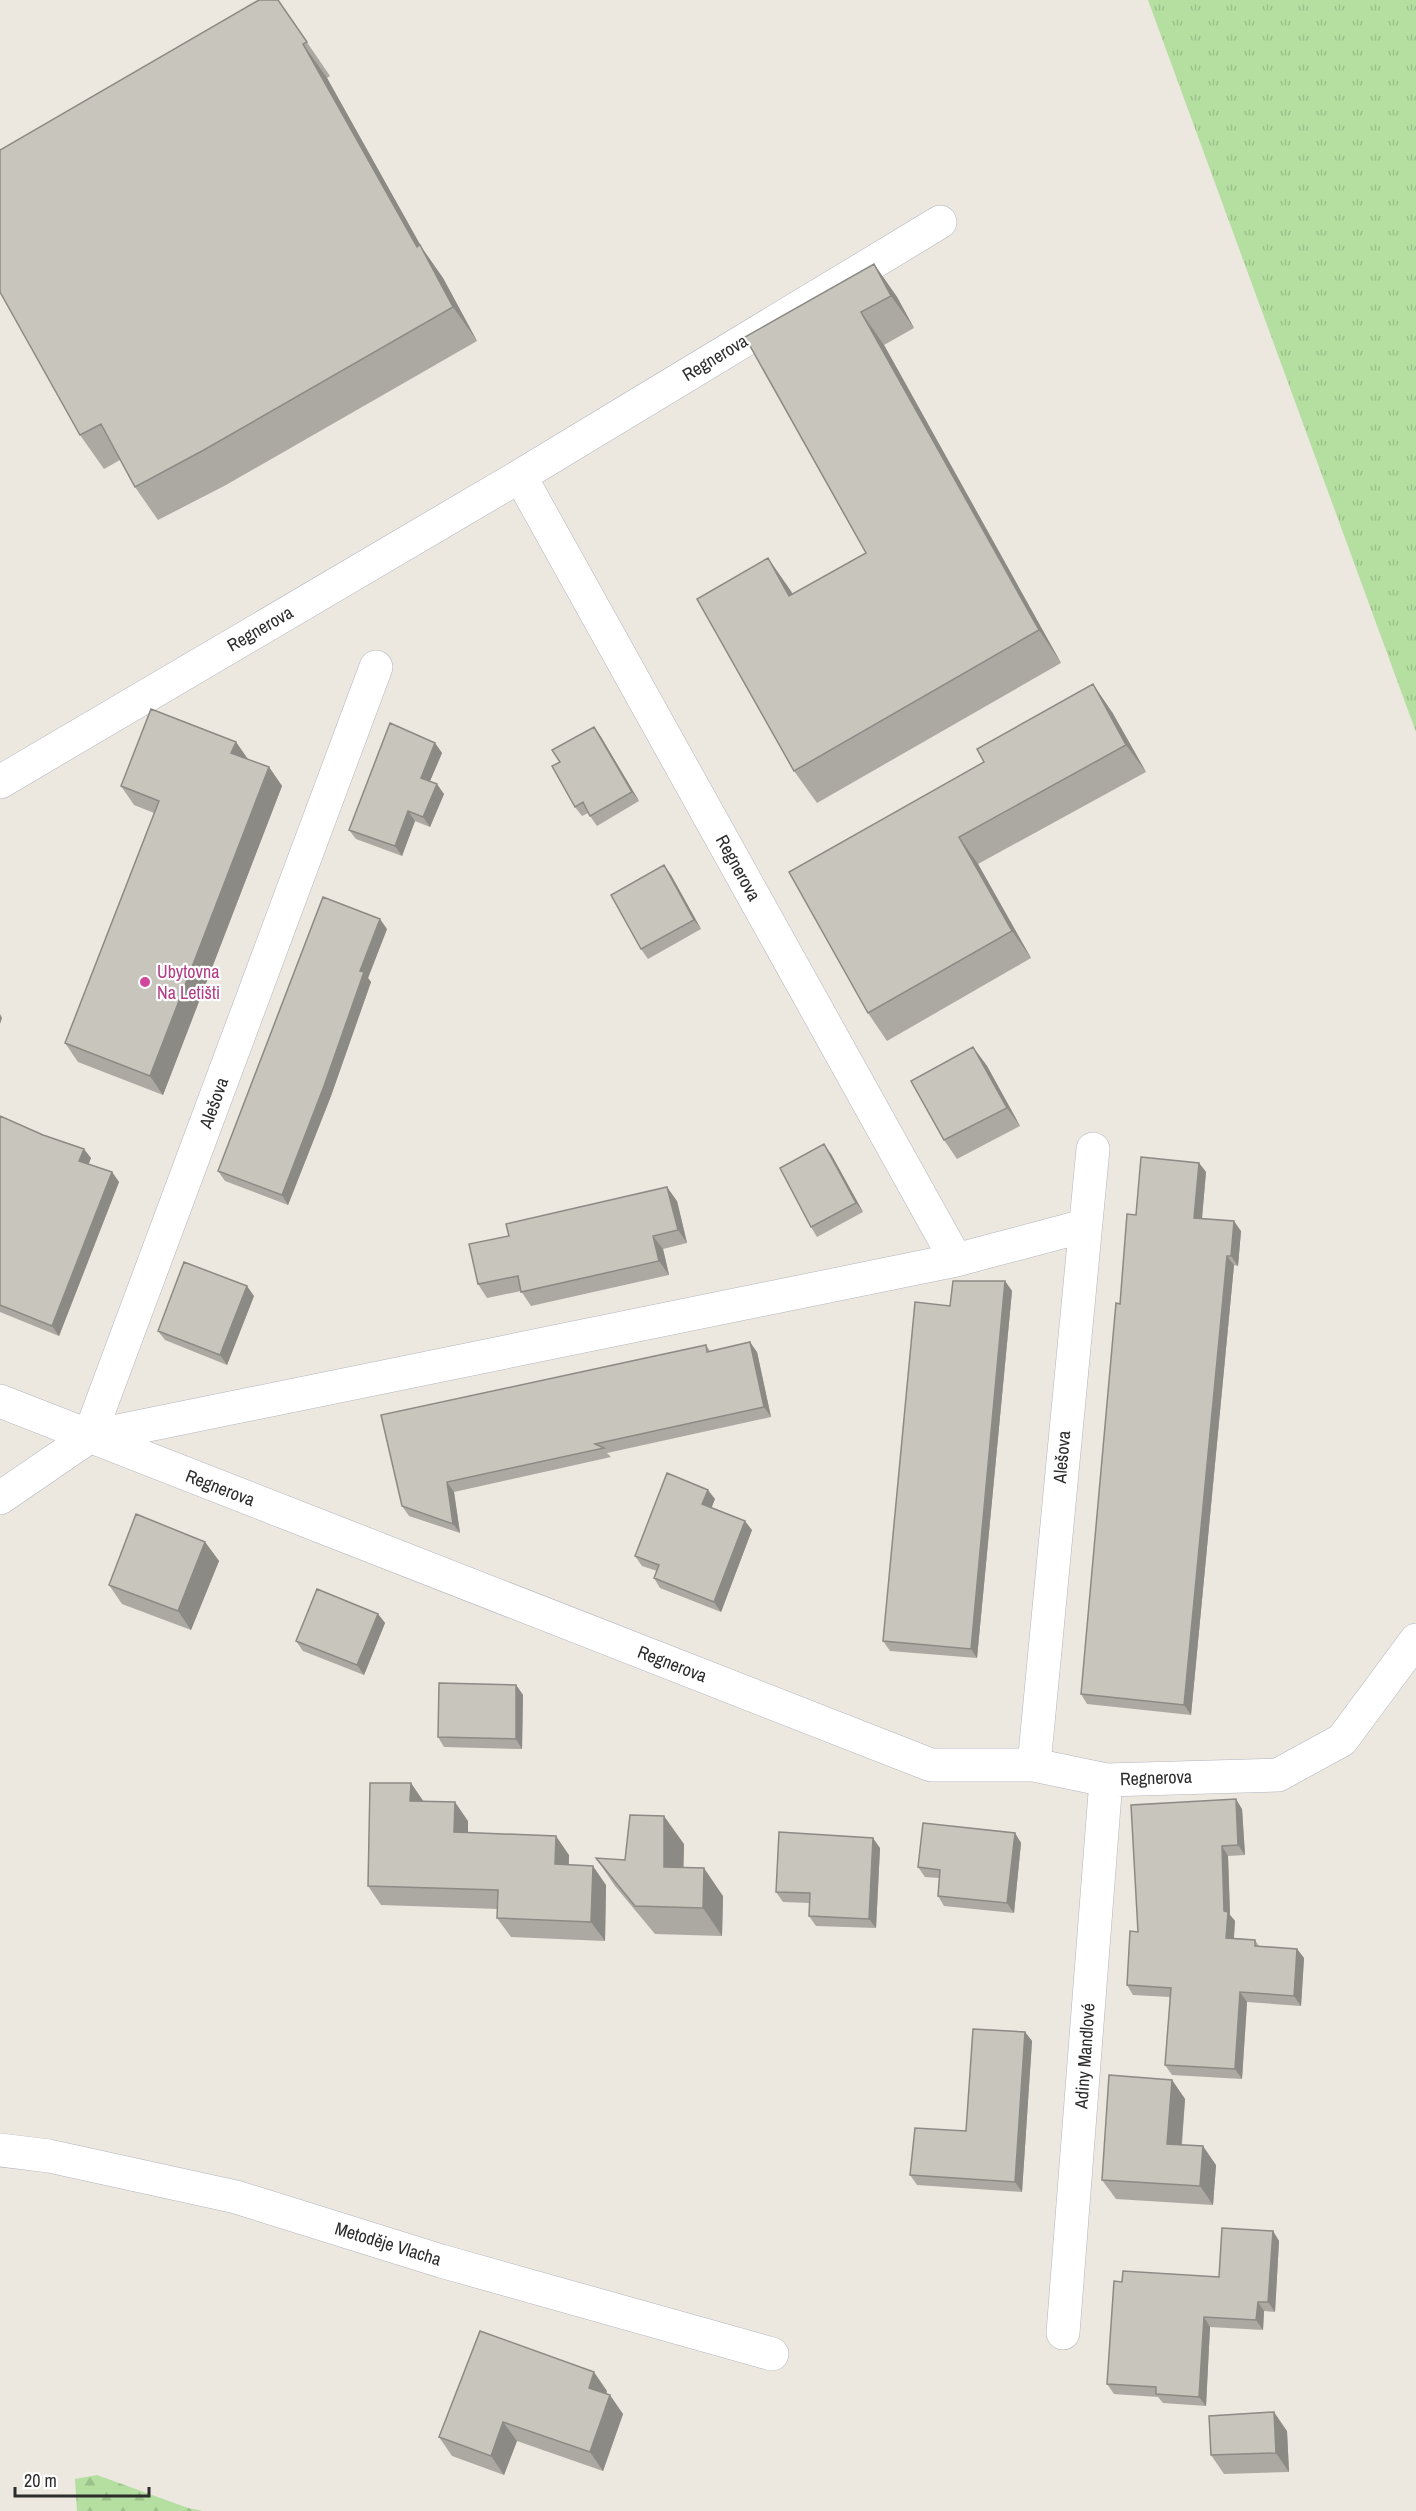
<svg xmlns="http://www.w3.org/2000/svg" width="1416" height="2511" viewBox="0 0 1416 2511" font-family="'Archivo Narrow',sans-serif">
	<defs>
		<pattern id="grass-tufts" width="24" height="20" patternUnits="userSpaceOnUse" patternTransform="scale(1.5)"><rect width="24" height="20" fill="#b4dfa0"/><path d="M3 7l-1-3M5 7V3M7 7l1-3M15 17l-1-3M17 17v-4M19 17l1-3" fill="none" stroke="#9bc08a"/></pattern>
		<pattern id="forest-firs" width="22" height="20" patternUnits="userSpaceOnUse" patternTransform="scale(1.5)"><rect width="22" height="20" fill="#b4dfa0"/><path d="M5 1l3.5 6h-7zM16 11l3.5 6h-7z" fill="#9bc08a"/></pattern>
	</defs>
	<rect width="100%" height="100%" fill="#ece7df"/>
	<path fill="url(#grass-tufts)" d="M 1148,0 L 1416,0 L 1416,732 Z"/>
	<path fill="url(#forest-firs)" d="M 97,2475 L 188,2508 L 203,2511 L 77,2511 L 75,2479 Z"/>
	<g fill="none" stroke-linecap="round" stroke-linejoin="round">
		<g stroke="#b2b5be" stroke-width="34">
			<path id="street" d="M 520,476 L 956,1260
				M 0,782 L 520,476 L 940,222
				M 0,1401 L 931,1765 L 1034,1765 L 1106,1780 L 1278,1775 L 1342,1740 L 1416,1640
				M 89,1437 L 956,1260 L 1084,1226
				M 0,1498 L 89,1437 L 376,667
				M 1034,1765 L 1093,1149
				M 0,2150 L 49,2156 L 236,2197 L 441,2261 L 772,2354
				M 1063,2333 L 1106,1780"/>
		</g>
		<use href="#street" stroke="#fff" stroke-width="33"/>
	</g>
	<path fill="#aca9a3" d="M 278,0 L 330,76 L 327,78 L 422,248 L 443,278 L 477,341 L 226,485 L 158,520 L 135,487 L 120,460 L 104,469 L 80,435 Z
		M 874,264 L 897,297 L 914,328 L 884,345 L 1061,663 L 817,803 L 794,771 L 768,558 L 792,594 L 866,553 L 745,337 Z
		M 1112,712 L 1146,772 L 978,864 L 1031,958 L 887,1041 L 868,1013 L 789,872 Z
		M 594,727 L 601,737 L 639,801 L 597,826 L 588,813 L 582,816 L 575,807 L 560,762 Z
		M 236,742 L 248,759 L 269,767 L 282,786 L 163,1095 L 78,1062 L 65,1043 L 154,813 L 134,805 L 121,786 Z
		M 435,743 L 442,753 L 430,781 L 444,794 L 430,827 L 415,821 L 402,856 L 356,839 L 349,830 Z
		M 664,865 L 671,875 L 701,929 L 648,959 L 641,949 Z
		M 387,929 L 368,978 L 371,982 L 331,1096 L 288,1205 L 225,1181 L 218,1171 Z
		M 973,1047 L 987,1066 L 1020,1126 L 957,1159 L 944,1140 Z
		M 0,1116 L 91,1158 L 88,1164 L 112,1172 L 119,1182 L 59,1336 L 0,1312 Z
		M 831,1154 L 863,1212 L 817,1237 L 811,1227 Z
		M 1199,1163 L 1206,1172 L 1202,1219 L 1241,1231 L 1238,1266 L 1234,1265 L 1191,1715 L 1087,1704 L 1081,1694 L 1120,1304 L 1136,1215 Z
		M 677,1201 L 687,1243 L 663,1249 L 669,1275 L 531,1306 L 521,1291 L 487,1298 L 478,1284 Z
		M 1005,1281 L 1012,1291 L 977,1658 L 890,1651 L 883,1641 Z
		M 254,1296 L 227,1365 L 165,1340 L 158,1331 Z
		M 706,1345 L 710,1351 L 757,1352 L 771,1417 L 607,1453 L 611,1457 L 454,1492 L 460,1533 L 409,1516 L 402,1506 Z
		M 715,1499 L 711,1508 L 752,1530 L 721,1612 L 660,1588 L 654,1578 L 657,1571 L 642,1566 L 635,1556 Z
		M 205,1542 L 219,1561 L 191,1630 L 122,1604 L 109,1585 Z
		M 378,1614 L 385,1623 L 364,1675 L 303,1651 L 296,1641 Z
		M 516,1685 L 523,1695 L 522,1749 L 444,1747 L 438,1737 Z
		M 424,1802 L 468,1821 L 468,1832 L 569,1855 L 569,1865 L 606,1885 L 605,1941 L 511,1937 L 497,1918 L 498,1909 L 381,1905 L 368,1886 Z
		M 1242,1809 L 1245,1855 L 1228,1856 L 1230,1915 L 1235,1921 L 1234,1938 L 1255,1940 L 1259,1946 L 1297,1949 L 1304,1958 L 1301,2006 L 1247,2002 L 1242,2079 L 1172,2075 L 1165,2065 L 1170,1997 L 1133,1995 L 1127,1985 L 1138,1932 Z
		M 1015,1833 L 1021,1843 L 1014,1913 L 944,1906 L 938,1896 L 939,1878 L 925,1877 L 918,1867 Z
		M 684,1844 L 683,1868 L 723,1896 L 722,1936 L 655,1934 L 615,1886 L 596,1858 L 625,1860 Z
		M 880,1848 L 876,1928 L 816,1926 L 809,1916 L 810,1903 L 783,1902 L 776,1892 Z
		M 1025,2032 L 1032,2041 L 1022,2192 L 917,2185 L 910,2175 L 966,2131 Z
		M 1172,2080 L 1185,2099 L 1182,2145 L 1216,2165 L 1213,2205 L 1116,2199 L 1102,2180 Z
		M 1273,2231 L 1279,2241 L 1275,2312 L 1264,2311 L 1263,2330 L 1210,2327 L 1206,2406 L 1163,2403 L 1158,2397 L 1114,2394 L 1107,2384 L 1219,2277 Z
		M 607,2391 L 606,2394 L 623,2414 L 603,2471 L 517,2441 L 504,2475 L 452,2456 L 439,2437 Z
		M 1287,2431 L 1289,2472 L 1224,2474 L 1211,2455 Z"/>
	<path fill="#8c8a84" d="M 303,44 L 327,78 L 422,248 L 443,278 L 477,341 L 453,307 L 417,247 Z
		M 874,264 L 897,297 L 914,328 L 891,296 Z
		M 861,312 L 884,345 L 1061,663 L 1039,630 Z
		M 768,558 L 791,591 L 812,628 L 789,596 Z
		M 1093,684 L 1112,712 L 1146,772 L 1126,745 Z
		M 594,727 L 601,737 L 639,801 L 632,792 Z
		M 236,742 L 249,761 L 231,753 Z
		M 435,743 L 442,753 L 427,788 L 421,778 Z
		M 269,767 L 282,786 L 163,1095 L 150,1076 Z
		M 437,784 L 444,794 L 430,827 L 423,817 Z
		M 408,811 L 415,821 L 402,856 L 395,846 Z
		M 959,837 L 978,864 L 1031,958 L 1012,931 Z
		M 664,865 L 671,875 L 701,929 L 694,920 Z
		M 380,919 L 387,929 L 368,978 L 371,982 L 331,1096 L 288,1205 L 282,1195 L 360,971 Z
		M 0,1014 L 2,1018 L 0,1024 Z
		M 973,1047 L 987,1066 L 1020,1126 L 1007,1108 Z
		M 824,1144 L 831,1154 L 863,1212 L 856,1203 Z
		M 84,1149 L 91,1158 L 86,1171 L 79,1161 Z
		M 1199,1163 L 1206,1172 L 1201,1228 L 1194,1218 Z
		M 112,1172 L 119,1182 L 59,1336 L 52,1326 Z
		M 667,1187 L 677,1201 L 687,1243 L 678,1230 Z
		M 1234,1221 L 1241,1231 L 1238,1266 L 1231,1256 Z
		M 653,1236 L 663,1249 L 669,1275 L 659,1261 Z
		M 1227,1256 L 1234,1265 L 1191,1715 L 1184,1705 Z
		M 1005,1281 L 1012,1291 L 977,1658 L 971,1649 Z
		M 247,1286 L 254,1296 L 227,1365 L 220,1355 Z
		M 750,1342 L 757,1352 L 771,1417 L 764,1407 Z
		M 447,1482 L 454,1492 L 460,1533 L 453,1524 Z
		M 708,1490 L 715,1499 L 709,1514 L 702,1504 Z
		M 745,1521 L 752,1530 L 721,1612 L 714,1602 Z
		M 205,1542 L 219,1561 L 191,1630 L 178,1611 Z
		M 378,1614 L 385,1623 L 364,1675 L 357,1665 Z
		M 516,1685 L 523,1695 L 522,1749 L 516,1739 Z
		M 411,1783 L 424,1802 L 410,1801 Z
		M 1236,1799 L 1242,1809 L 1245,1855 L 1238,1845 Z
		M 455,1802 L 468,1821 L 468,1851 L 454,1832 Z
		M 664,1816 L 684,1844 L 683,1895 L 664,1867 Z
		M 1015,1833 L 1021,1843 L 1014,1913 L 1007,1903 Z
		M 556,1836 L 569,1855 L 568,1883 L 555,1864 Z
		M 873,1838 L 880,1848 L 876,1928 L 869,1919 Z
		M 1222,1846 L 1228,1856 L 1230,1915 L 1235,1921 L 1233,1948 L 1226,1938 L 1224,1911 Z
		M 593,1866 L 606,1885 L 605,1941 L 591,1922 Z
		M 704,1868 L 723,1896 L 722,1936 L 703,1908 Z
		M 1297,1949 L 1304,1958 L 1301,2006 L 1294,1996 Z
		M 1240,1992 L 1247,2002 L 1242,2079 L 1235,2069 Z
		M 1025,2032 L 1032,2041 L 1022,2192 L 1015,2182 Z
		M 1172,2080 L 1185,2099 L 1180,2163 L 1167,2144 Z
		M 1203,2146 L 1216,2165 L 1213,2205 L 1200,2186 Z
		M 1273,2231 L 1279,2241 L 1275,2312 L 1268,2302 Z
		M 1258,2302 L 1264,2311 L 1263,2330 L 1256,2320 Z
		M 1204,2317 L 1210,2327 L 1206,2406 L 1199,2397 Z
		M 594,2372 L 607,2391 L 602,2407 L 589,2388 Z
		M 610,2395 L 623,2414 L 603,2471 L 590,2452 Z
		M 1274,2412 L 1287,2431 L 1289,2472 L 1276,2453 Z
		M 503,2422 L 517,2441 L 504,2475 L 491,2456 Z"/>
	<path fill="#c8c5bd" stroke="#8c8a84" stroke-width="1.5" d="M 259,0 L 278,0 L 307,42 L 303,44 L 417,247 L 420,245 L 453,307 L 202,451 L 135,487 L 101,424 L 80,435 L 0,292 L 0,150 Z
		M 874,264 L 891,296 L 861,312 L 1039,630 L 794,771 L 697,599 L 768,558 L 789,596 L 866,553 L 745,337 Z
		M 1093,684 L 1126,745 L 959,837 L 1012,931 L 868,1013 L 789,872 L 984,762 L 977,749 Z
		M 151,709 L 236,742 L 231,753 L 269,767 L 150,1076 L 65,1043 L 159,801 L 121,786 Z
		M 390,723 L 435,743 L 421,778 L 437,784 L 423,817 L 408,811 L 395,846 L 349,830 Z
		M 594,727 L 632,792 L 590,816 L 583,802 L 575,807 L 552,766 L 560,762 L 552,750 Z
		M 664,865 L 694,920 L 641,949 L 611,895 Z
		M 323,897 L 380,919 L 360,971 L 364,972 L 324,1086 L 282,1195 L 218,1171 Z
		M 973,1047 L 1007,1108 L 944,1140 L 911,1081 Z
		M 0,1116 L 43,1135 L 84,1149 L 79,1161 L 112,1172 L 52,1326 L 0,1305 Z
		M 824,1144 L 856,1203 L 811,1227 L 780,1168 Z
		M 1141,1157 L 1199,1163 L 1194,1218 L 1234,1221 L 1231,1256 L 1227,1256 L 1184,1705 L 1081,1694 L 1116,1303 L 1120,1304 L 1127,1214 L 1136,1215 Z
		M 667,1187 L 678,1230 L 653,1236 L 659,1261 L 521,1292 L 518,1276 L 478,1284 L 469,1244 L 509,1236 L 506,1224 Z
		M 184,1262 L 247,1286 L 220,1355 L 158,1331 Z
		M 953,1281 L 1005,1281 L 971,1649 L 883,1641 L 915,1302 L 950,1306 Z
		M 750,1342 L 764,1407 L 595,1444 L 604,1448 L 447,1482 L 453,1524 L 402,1506 L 381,1415 L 706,1345 L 707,1352 Z
		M 667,1473 L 708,1490 L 702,1504 L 745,1521 L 714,1602 L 654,1578 L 659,1565 L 635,1556 Z
		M 136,1514 L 205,1542 L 178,1611 L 109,1585 Z
		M 317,1589 L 378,1614 L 357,1665 L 296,1641 Z
		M 439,1683 L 516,1685 L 516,1739 L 438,1737 Z
		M 370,1783 L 411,1783 L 410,1801 L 455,1802 L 454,1832 L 556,1836 L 555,1864 L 593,1866 L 591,1922 L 497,1918 L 498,1890 L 368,1886 Z
		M 1236,1799 L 1238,1845 L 1222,1846 L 1224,1911 L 1228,1912 L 1226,1938 L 1255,1940 L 1255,1946 L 1297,1949 L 1294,1996 L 1240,1992 L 1235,2069 L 1165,2065 L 1171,1988 L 1127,1985 L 1130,1931 L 1138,1932 L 1131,1805 Z
		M 630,1815 L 664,1816 L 664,1867 L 704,1868 L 703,1908 L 635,1906 L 596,1858 L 625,1860 Z
		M 923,1823 L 1015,1833 L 1007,1903 L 938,1896 L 940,1870 L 918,1867 Z
		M 779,1832 L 873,1838 L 869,1919 L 809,1916 L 810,1893 L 776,1892 Z
		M 973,2029 L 1025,2032 L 1015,2182 L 910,2175 L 915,2128 L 966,2131 Z
		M 1109,2075 L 1172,2080 L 1167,2144 L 1203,2146 L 1200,2186 L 1102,2180 Z
		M 1222,2228 L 1273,2231 L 1268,2302 L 1258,2302 L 1256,2320 L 1204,2317 L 1199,2397 L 1156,2394 L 1156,2387 L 1107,2384 L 1114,2281 L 1122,2282 L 1123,2271 L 1219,2277 Z
		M 480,2331 L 594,2372 L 589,2388 L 610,2395 L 590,2452 L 503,2422 L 491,2456 L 439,2437 Z
		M 1274,2412 L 1276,2453 L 1211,2455 L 1209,2416 Z"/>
	<circle fill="#d1479c" stroke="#fff" stroke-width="2" cx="145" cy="982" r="6"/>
	<g text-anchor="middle" stroke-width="4.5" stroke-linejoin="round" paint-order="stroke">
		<g font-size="18" fill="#2c2c2c" stroke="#fff">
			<text transform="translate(715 358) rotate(-31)" y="6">Regnerova</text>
			<text transform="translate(260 629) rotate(-30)" y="6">Regnerova</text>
			<text transform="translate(738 868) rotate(61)" y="6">Regnerova</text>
			<text transform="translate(214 1103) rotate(-70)" y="6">Alešova</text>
			<text transform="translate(1062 1457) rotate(-85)" y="6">Alešova</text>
			<text transform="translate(220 1488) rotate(21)" y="6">Regnerova</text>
			<text transform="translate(672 1664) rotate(21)" y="6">Regnerova</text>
			<text transform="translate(1156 1778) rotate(-2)" y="6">Regnerova</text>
			<text transform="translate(1085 2056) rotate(-86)" y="6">Adiny Mandlové</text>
			<text transform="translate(388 2244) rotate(17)" y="6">Metoděje Vlacha</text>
		</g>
		<g font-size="18" fill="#b23c85" stroke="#fff" text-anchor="start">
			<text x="157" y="978">Ubytovna<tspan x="157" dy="21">Na Letišti</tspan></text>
		</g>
	</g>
	<path d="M15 2487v9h134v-9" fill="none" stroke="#2c2c2c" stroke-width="3"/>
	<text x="24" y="2487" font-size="18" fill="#2c2c2c" stroke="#ffffff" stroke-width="4.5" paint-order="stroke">20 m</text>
</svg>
